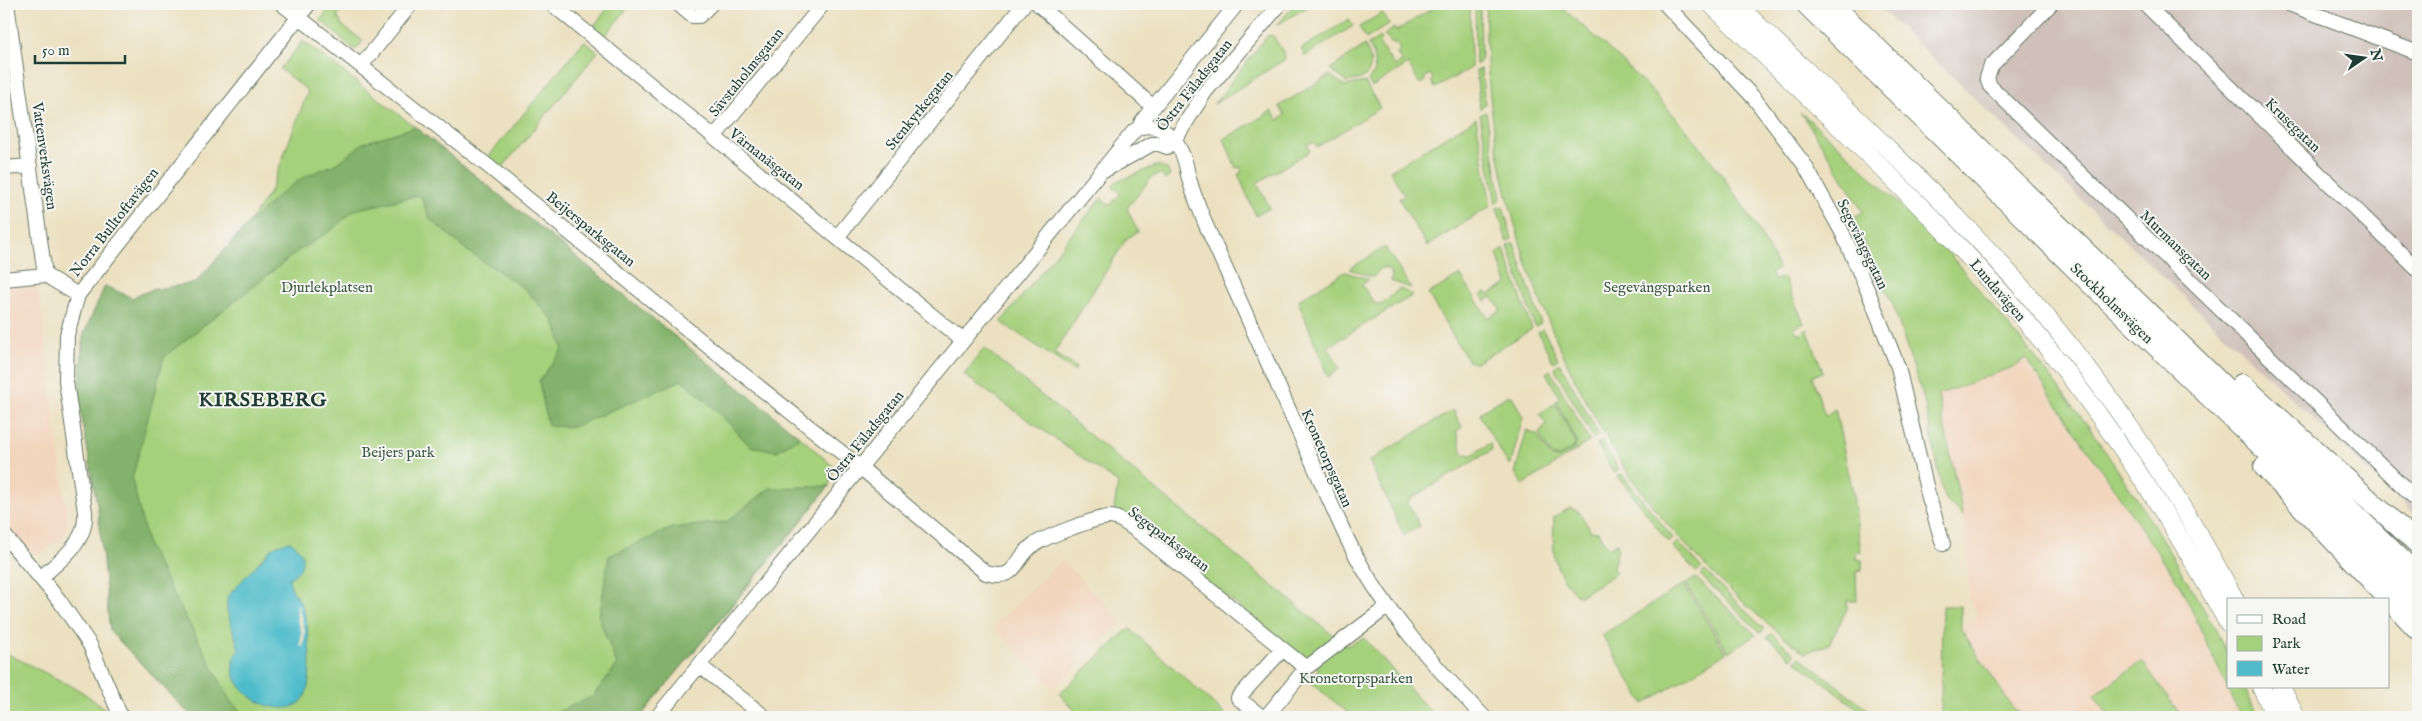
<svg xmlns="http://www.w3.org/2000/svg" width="2422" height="721" viewBox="0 0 2422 721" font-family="'IM FELL English',serif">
	<rect width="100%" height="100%" fill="#f6f6f2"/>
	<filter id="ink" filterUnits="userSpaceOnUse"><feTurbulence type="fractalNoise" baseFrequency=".02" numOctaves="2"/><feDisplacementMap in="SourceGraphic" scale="10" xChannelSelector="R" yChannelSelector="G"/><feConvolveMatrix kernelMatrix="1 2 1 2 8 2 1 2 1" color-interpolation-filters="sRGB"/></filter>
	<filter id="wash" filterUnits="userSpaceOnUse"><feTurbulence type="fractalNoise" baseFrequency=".0096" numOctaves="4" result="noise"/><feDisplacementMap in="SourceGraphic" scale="20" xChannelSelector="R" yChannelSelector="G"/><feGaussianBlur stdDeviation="1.12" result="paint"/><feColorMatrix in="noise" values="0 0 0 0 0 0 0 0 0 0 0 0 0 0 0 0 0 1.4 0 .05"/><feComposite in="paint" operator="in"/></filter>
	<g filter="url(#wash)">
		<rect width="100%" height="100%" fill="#ebe0c0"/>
		<path fill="#f2d5bd" d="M 37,277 L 68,524 L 61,539 L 39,554 L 29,553 L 4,523 L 4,280 Z
			M 2025,360 L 2180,588 L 2239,717 L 2027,717 L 2013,706 L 1962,629 L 1978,616 L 1970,600 L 1963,512 L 1939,395 Z
			M 1062,560 L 1122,622 L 1054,689 L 993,627 Z"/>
		<path fill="#cfc1ba" d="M 1876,4 L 2418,4 L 2418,518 L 1991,114 Z"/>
		<path fill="#a5d07c" stroke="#628658" d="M 333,4 L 347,4 L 337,16 L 343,26 L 363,41 L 355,50 L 320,20 Z
			M 611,4 L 631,4 L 604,37 L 593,27 Z
			M 1295,4 L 1312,4 L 1277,25 Z
			M 1439,4 L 1470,4 L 1471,68 L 1435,88 L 1431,81 L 1433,79 L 1430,74 L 1424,78 L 1425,81 L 1420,84 L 1408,64 L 1372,87 L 1368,80 L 1375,71 L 1373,53 L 1368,44 L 1380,37 L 1382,40 L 1379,43 L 1394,66 L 1402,62 L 1397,54 L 1400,50 L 1396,43 L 1391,43 L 1384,35 L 1394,28 L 1396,31 Z
			M 1475,4 L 1480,4 L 1481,61 L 1476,65 Z
			M 1486,4 L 1557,4 C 1646,76 1727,165 1779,269 L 1771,273 L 1774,280 L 1784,277 L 1804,323 L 1794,328 L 1797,333 L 1802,334 L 1807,329 L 1823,372 L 1812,376 L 1825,416 L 1835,409 L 1852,488 L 1861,552 L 1856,552 L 1856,559 L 1862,560 L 1862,570 L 1856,572 L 1857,601 L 1847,601 L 1847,609 L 1829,644 L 1805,653 C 1737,602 1672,538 1624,467 C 1609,444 1596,419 1583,395 C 1520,274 1483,141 1486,4 Z
			M 1382,13 L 1389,24 L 1366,39 L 1359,27 Z
			M 1349,19 L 1353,26 L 1305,56 L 1301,49 Z
			M 1268,35 L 1273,36 L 1285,55 L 1284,60 L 1214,104 Z
			M 303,41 L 415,127 L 800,437 L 834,467 L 829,486 L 798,526 L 640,717 L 192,717 L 110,631 L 98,509 L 79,401 L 83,336 L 105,286 L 132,298 L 151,290 L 195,283 L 247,225 L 270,192 L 308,91 L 280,69 Z
			M 584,41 L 598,52 L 502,168 L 488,157 Z
			M 1365,45 C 1376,67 1371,80 1346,82 L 1330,69 Z
			M 1481,69 L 1485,104 L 1480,109 L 1476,70 Z
			M 1330,75 L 1345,86 L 1365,82 L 1380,108 L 1317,147 L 1314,142 L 1307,145 L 1310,151 L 1257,183 L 1270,208 L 1256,216 L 1238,174 L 1242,172 L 1240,167 L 1236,168 L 1224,139 L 1272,111 L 1278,120 L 1285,115 L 1279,106 Z
			M 1486,112 L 1501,198 L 1496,204 L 1480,115 Z
			M 1800,112 L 1848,154 L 1951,256 L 2034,356 L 2089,427 L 2145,511 L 2215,628 L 2228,656 L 2228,687 L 2244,687 L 2258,717 L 2241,717 L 2181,587 L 2026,359 L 2019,362 L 2020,364 L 1938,395 L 1963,516 L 1944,498 L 1924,400 L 1893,305 L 1852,218 L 1863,212 L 1825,149 Z
			M 1476,118 L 1491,206 L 1427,246 L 1399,199 L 1404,195 L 1390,171 Z
			M 1158,165 L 1168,170 L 1170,176 L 1165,180 L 1161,174 L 1152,177 L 1127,208 L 1138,232 L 1127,238 L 1054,353 L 1076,367 L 1074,371 L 1001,322 L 1101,198 L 1110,205 L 1120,194 L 1112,186 L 1116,182 Z
			M 1503,206 L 1512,239 L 1507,242 L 1497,208 Z
			M 1514,243 L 1541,323 L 1535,327 L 1508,246 Z
			M 1385,247 L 1411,288 L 1391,281 L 1392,275 L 1388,269 C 1378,266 1380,272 1373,277 L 1349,269 Z
			M 1504,249 L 1532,329 L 1476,363 L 1468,361 L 1428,294 L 1460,275 L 1488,318 L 1501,310 L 1492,297 L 1485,301 L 1481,295 L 1486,291 L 1489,295 L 1507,284 L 1497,254 Z
			M 1345,272 L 1369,279 L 1362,285 L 1374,303 L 1380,305 C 1388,301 1391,294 1400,289 L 1413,295 L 1328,347 L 1340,368 L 1328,377 L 1298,300 Z
			M 1543,329 L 1558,359 L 1553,362 L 1538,332 Z
			M 984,348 L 1346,646 L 1364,638 L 1435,717 L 1353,717 L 1308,680 L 1319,669 L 1114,509 L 1118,483 L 964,375 Z
			M 1560,363 L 1599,435 L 1594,439 L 1554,367 Z
			M 1550,370 L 1590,441 L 1523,485 L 1515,473 L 1527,429 L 1529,432 L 1537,435 L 1550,456 L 1558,458 L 1574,448 L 1577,442 L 1556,401 L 1560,398 L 1546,373 Z
			M 1507,396 L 1512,396 L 1523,417 L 1511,464 L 1508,464 L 1480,416 L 1481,412 Z
			M 1555,403 L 1576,442 L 1573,448 L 1558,457 L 1551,455 L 1539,434 L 1546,423 L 1539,414 Z
			M 1453,410 L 1462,427 L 1456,432 C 1460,440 1459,446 1464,454 L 1472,455 L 1490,443 L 1492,450 L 1407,501 L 1420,526 L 1404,535 L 1369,461 Z
			M 1602,441 L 1619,470 L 1614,473 L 1597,444 Z
			M 1622,474 L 1673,538 L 1668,542 L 1618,476 Z
			M 1570,508 L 1579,512 L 1591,531 L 1598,532 L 1608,548 L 1617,543 L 1618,549 L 1613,568 L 1616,573 L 1580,596 L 1578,596 C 1550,567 1553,554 1554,517 Z
			M 1678,542 L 1702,568 L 1696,572 L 1673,546 Z
			M 1705,571 L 1764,629 L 1761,633 L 1700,575 Z
			M 1696,578 L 1756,635 L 1728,652 L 1686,584 Z
			M 1684,584 L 1726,653 L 1644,704 L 1602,635 Z
			M 1942,606 L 1961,606 L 1961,629 L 2012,707 L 2026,717 L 1941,717 Z
			M 1129,628 L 1225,714 L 1222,717 L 1081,717 L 1059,694 Z
			M 1772,634 L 1795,654 L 1792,659 L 1767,637 Z
			M 4,652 L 81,691 L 116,717 L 4,717 Z
			M 1800,657 L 1869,710 L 1864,713 L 1795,661 Z
			M 2142,661 L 2182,717 L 2110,717 L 2094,695 Z"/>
		<path fill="#84b26c" stroke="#527850" d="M 415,127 L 800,437 L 777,451 L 750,446 L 718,412 L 682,380 L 573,427 L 548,426 L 539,381 L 563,349 L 554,321 L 524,288 L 469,252 L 430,219 L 420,195 L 355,210 L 330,231 L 298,251 L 164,357 L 132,479 L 148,546 L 231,702 L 246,717 L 192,717 L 110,631 L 98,509 L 79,401 L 83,336 L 105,286 L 132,298 L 151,290 L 195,283 L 247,225 L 281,193 L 304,177 L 338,163 L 363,143 Z
			M 829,486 L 640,717 L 547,717 L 592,697 L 617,665 L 599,618 L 609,556 L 672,528 L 726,522 L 770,488 Z"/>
		<path fill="#50bccb" stroke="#387c80" d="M 289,541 C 307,550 307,569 289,578 C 290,591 299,597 303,608 C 309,626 316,688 301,702 C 278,721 229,692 233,663 C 233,658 237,653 239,649 L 227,611 L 227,597 L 273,547 Z"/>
		<path fill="#ebe0c0" d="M 297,602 L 305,632 L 303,647 L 300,645 L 302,633 L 297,619 Z"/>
	</g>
	<g filter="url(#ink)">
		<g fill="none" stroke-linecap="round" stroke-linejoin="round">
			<g stroke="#667665" stroke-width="16">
				<path id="minor" d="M 7,4 L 45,275 L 78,295
					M 282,4 L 488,166 L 715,352 L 861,468 L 986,573 C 1018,582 1013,560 1033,545 C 1045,537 1095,518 1109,517 C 1119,516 1132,528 1140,533 L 1306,668
					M 552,4 L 962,340
					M 678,4 L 692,16 L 699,16 L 711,4
					M 1038,4 L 1153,107
					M 1665,4 L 1754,98 L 1804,164 L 1842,232 L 1870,296 L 1898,367 L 1928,494 L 1943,544
					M 2051,4 L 1991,66 L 1987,78 L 1990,86 L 2418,501
					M 2145,4 L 2418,270
					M 2289,4 L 2418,53
					M 361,66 L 411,4
					M 1139,128 C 1159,121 1176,137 1183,156 C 1187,164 1187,174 1190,182 C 1194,196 1200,209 1205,223 L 1342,528 C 1375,601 1429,661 1484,717
					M 714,137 L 823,4
					M 4,168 L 30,166
					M 1107,169 L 1152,144 L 1159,144 L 1167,147 L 1178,135 L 1205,92 L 1280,4
					M 838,236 L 1024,4
					M 4,279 L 45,275
					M 4,535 L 59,600 L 90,645 L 121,717
					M 41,578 C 61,558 87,544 85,512 L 66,381 L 67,335 L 78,295 L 309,4
					M 700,666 L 765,717
					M 657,717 L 1134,131 L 1139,128 L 1142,121 L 1237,4
					M 1262,717 L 1238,698 L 1282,650
					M 1266,717 L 1306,668 L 1387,607"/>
			</g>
			<g stroke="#667665" stroke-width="19">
				<path id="major" d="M 1711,4 C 1810,100 1914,193 2005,297 C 2092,396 2165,507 2228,623
					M 1736,4 C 1814,79 1895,152 1970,231 C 2074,339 2165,468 2235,600
					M 2261,687 L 2276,717
					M 2281,687 L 2296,717"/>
			</g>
			<g stroke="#667665" stroke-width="22">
				<path id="highway" d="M 1806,4 L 2091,284 L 2324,506 L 2418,604
					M 1832,4 L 2418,576
					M 2242,384 L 2418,544
					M 2264,467 L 2418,630"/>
			</g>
			<use href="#minor" stroke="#fff" stroke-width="14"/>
			<use href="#major" stroke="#fff" stroke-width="18"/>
			<use href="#highway" stroke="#fff" stroke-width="20"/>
		</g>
	</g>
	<g text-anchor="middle" stroke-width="4" stroke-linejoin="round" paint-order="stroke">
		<g font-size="15" fill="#1f3d34" stroke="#f6f6f2">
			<text transform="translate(746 72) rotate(-51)" y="5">Sävstaholmsgatan</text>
			<text transform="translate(1194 85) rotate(-52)" y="5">Östra Fäladsgatan</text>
			<text transform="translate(919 110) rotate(-51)" y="5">Stenkyrkegatan</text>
			<text transform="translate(2293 125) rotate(44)" y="5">Krusegatan</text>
			<text transform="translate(45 156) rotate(82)" y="5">Vattenverksvägen</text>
			<text transform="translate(767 159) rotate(38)" y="5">Värnanäsgatan</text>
			<text transform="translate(114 222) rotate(-52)" y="5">Norra Bulltoftavägen</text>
			<text transform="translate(591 229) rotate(39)" y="5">Beijersparksgatan</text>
			<text transform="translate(1863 244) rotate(64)" y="5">Segevångsgatan</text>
			<text transform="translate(2176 245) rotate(44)" y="5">Murmansgatan</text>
			<text transform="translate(1998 290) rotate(49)" y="5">Lundavägen</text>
			<text transform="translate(2112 303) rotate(44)" y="5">Stockholmsvägen</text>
			<text transform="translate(865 436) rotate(-51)" y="5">Östra Fäladsgatan</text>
			<text transform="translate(1327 458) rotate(66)" y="5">Kronetorpsgatan</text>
			<text transform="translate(1169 539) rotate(37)" y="5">Segeparksgatan</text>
		</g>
		<g font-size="15" fill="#3a5a42" stroke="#f6f6f2">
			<text x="327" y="292">Djurlekplatsen</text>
			<text x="1657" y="292">Segevångsparken</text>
			<text x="398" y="457">Beijers park</text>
			<text x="1356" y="683">Kronetorpsparken</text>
		</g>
		<g font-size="20" font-weight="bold" letter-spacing="1" fill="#1f3d34" stroke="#f6f6f2">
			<text x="263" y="406">KIRSEBERG</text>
		</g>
	</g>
	<rect width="2422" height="721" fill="none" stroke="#f6f6f2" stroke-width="20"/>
	<rect x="2227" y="598" width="162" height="90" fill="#f6f6f2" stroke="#a0aca6"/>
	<rect x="2237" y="615" width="25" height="8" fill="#ffffff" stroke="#a0aca6"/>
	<text x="2272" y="624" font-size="15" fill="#1f3d34">Road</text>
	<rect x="2237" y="636" width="25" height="15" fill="#a5d07c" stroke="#a0aca6"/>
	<text x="2272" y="648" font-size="15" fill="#1f3d34">Park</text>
	<rect x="2237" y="661" width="25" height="15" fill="#50bccb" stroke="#a0aca6"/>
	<text x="2272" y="674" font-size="15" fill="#1f3d34">Water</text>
	<g transform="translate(2364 58) rotate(77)" stroke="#f6f6f2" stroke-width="4" paint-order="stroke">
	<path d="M0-4L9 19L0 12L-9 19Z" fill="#1f3d34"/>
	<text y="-8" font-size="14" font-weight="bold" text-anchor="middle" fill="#1f3d34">N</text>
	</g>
	<path d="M35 55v8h90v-8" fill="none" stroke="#1f3d34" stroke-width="2.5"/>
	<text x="42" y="55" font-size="15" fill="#1f3d34" stroke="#f6f6f2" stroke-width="4" paint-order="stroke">50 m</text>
</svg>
